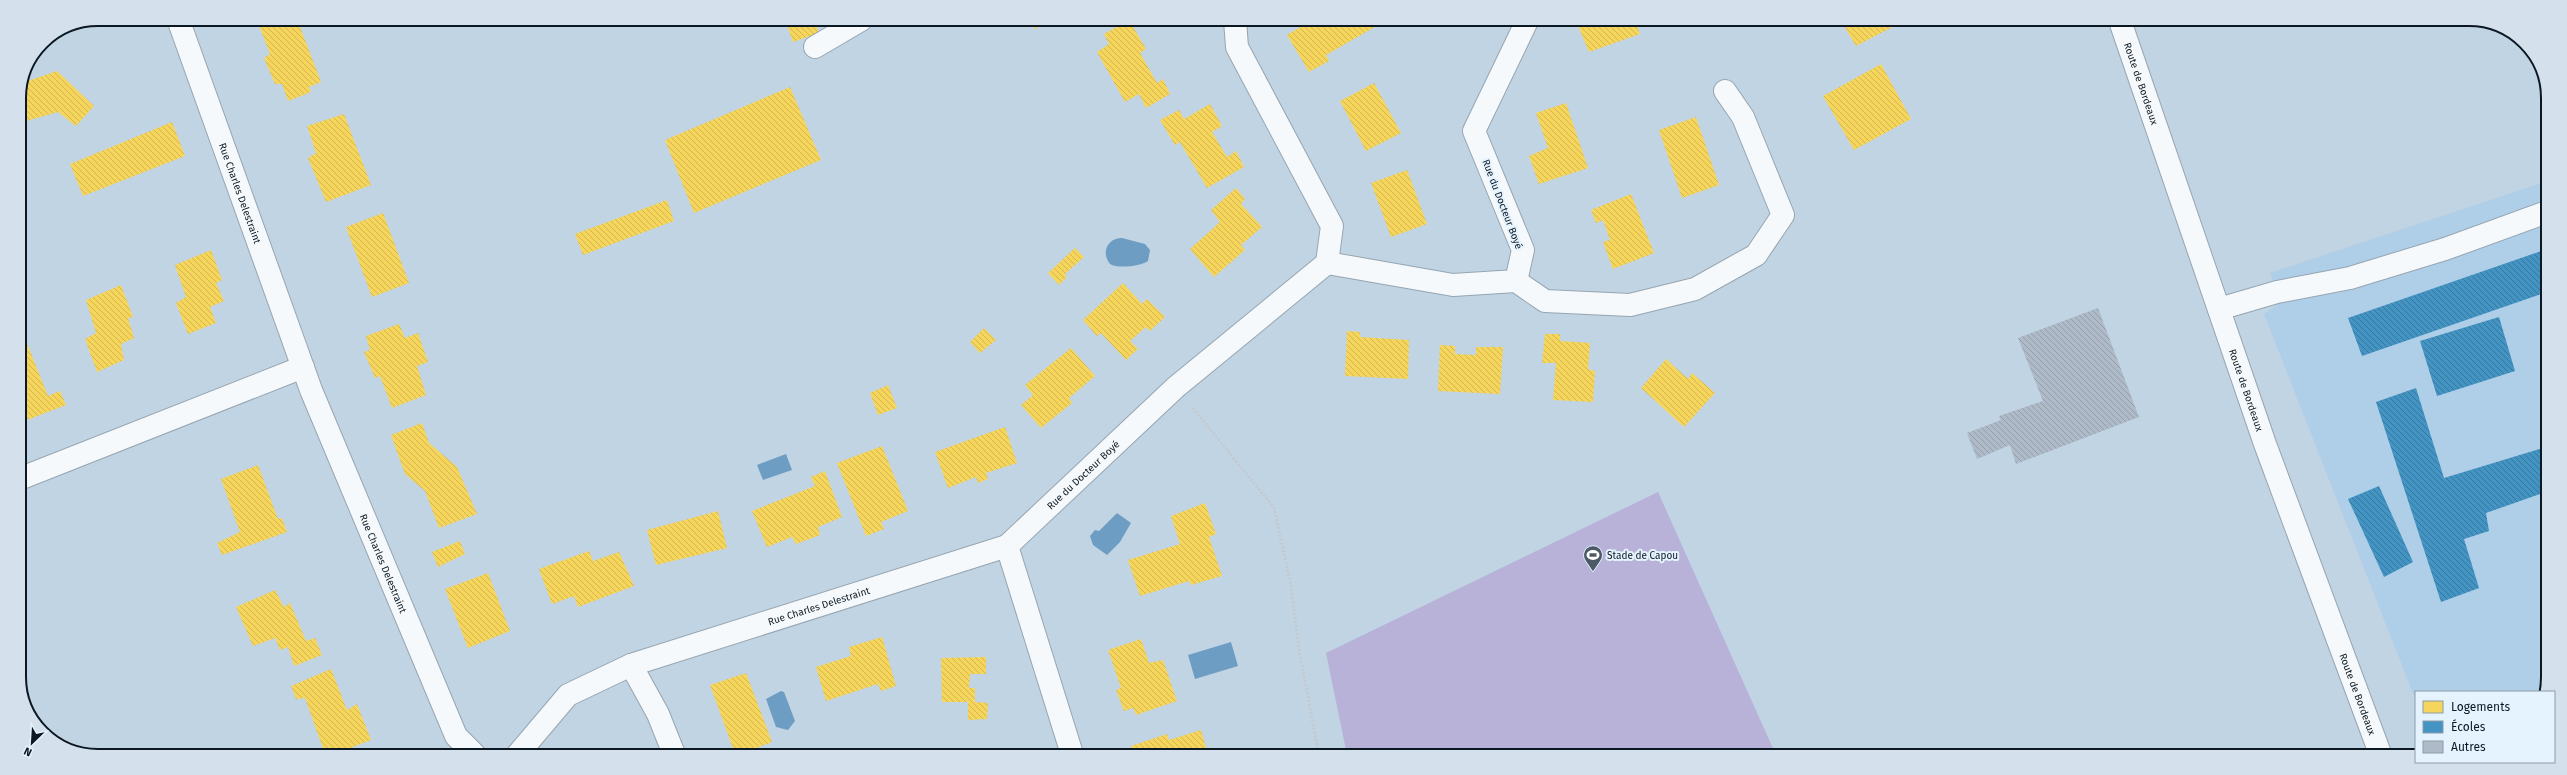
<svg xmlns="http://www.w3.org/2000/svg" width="2567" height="775" viewBox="0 0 2567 775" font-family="'Fira Sans',sans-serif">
	<defs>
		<pattern id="homes-back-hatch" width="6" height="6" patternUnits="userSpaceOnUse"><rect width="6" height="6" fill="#f6d55c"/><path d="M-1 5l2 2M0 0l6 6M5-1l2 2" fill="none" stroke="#d2b650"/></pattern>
		<pattern id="schools-back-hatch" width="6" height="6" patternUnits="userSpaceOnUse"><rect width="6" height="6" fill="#4393c3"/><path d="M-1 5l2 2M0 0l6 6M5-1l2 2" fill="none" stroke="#36779e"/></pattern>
		<pattern id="building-back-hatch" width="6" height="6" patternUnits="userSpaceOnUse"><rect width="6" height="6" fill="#aebac8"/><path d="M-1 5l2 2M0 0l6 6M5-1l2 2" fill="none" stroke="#949fac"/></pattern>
	</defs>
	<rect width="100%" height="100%" fill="#c1d4e3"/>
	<path fill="#afcee8" d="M 2547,181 L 2545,692 L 2416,692 L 2416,701 L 2264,314 L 2281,302 L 2270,273 Z"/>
	<path fill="#b8b2d9" d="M 1658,492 L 1776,755 L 1347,755 L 1326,653 Z"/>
	<path fill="#6e9dc3" d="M 1122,238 L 1145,244 L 1150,250 L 1148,261 C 1141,266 1118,269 1110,264 C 1101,253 1107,238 1122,238 Z
		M 786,454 L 792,470 L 763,480 L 757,465 Z
		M 1117,513 L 1131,523 L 1120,542 L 1107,555 L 1093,545 L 1090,536 L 1095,530 L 1099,531 Z
		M 1231,642 L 1238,666 L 1195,679 L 1188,655 Z
		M 781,691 L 784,692 L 795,721 L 788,730 L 776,727 L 766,699 Z"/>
	<path fill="url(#homes-back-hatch)" d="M 266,19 L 297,19 L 321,82 L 309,87 L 311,92 L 288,101 L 282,84 L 275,84 L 264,58 L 270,54 L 258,23 Z
		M 785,20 L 814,20 L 819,33 L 793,42 Z
		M 1030,20 L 1049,20 L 1035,29 Z
		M 1129,20 L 1146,49 L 1140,53 L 1157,83 L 1163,79 L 1170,94 L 1146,108 L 1139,94 L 1125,102 L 1097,52 L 1109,44 L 1104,34 Z
		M 1305,20 L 1387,20 L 1326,55 L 1329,61 L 1309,72 L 1287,35 L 1307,23 Z
		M 1576,21 L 1635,21 L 1640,34 L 1589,52 Z
		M 1841,21 L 1904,21 L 1856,46 Z
		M 1881,64 L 1911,119 L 1854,150 L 1823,96 Z
		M 57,71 L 94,106 L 76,126 L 58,112 L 19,123 L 19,98 L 22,83 Z
		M 1374,83 L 1401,133 L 1366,151 L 1340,101 Z
		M 790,87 L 821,160 L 694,213 L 665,140 Z
		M 1566,103 L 1588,168 L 1539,184 L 1529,156 L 1548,148 L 1536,113 Z
		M 1210,104 L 1222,126 L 1212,132 L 1227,157 L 1236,151 L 1244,167 L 1207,188 L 1180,142 L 1175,145 L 1160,120 L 1179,110 L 1184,119 Z
		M 344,114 L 371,185 L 326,202 L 308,158 L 316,153 L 307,126 Z
		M 1696,117 L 1719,185 L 1682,198 L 1659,130 Z
		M 172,122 L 185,156 L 83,196 L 70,164 Z
		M 1407,170 L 1427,224 L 1391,237 L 1371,183 Z
		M 1236,188 L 1245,199 L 1241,204 L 1262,227 L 1241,245 L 1245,250 L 1214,277 L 1190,249 L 1220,222 L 1211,210 Z
		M 1631,194 L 1654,253 L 1613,269 L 1603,242 L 1610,240 L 1603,220 L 1596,223 L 1591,210 Z
		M 667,200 L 674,221 L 583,255 L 575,234 Z
		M 383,213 L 409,283 L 372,297 L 346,227 Z
		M 1075,248 L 1084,257 L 1065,274 L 1067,277 L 1059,285 L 1048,273 Z
		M 211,250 L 222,280 L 216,283 L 224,301 L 210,307 L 216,323 L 188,334 L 176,303 L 186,297 L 175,265 Z
		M 1123,283 L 1142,304 L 1147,299 L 1165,317 L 1150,331 L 1146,327 L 1130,341 L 1138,349 L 1126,360 L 1101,333 L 1097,336 L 1083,320 Z
		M 121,285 L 133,317 L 128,318 L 134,338 L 121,344 L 124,360 L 97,372 L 85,339 L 96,333 L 86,300 Z
		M 399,324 L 405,338 L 418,333 L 428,362 L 417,366 L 426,395 L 392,408 L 380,376 L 375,378 L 364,352 L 370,350 L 366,336 Z
		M 984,328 L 996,340 L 980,353 L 970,342 Z
		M 22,331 L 48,396 L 60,391 L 66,405 L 19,423 L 19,332 Z
		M 1347,331 L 1360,332 L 1360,337 L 1409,340 L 1408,379 L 1345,376 Z
		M 1545,334 L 1560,334 L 1560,341 L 1590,343 L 1588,369 L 1595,371 L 1593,402 L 1553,400 L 1556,363 L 1542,363 Z
		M 1440,345 L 1455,346 L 1455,354 L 1476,355 L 1476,347 L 1503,347 L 1500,394 L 1438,391 Z
		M 1071,348 L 1095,376 L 1069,398 L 1072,403 L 1041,428 L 1021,405 L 1033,395 L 1025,385 Z
		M 1666,359 L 1688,379 L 1692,373 L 1715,393 L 1684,427 L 1641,388 Z
		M 888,385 L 897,408 L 878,415 L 870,393 Z
		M 422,423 L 429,443 L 457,467 L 477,514 L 439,528 L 425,491 L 405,474 L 391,435 Z
		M 1005,427 L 1017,463 L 986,473 L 988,479 L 978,483 L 976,477 L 948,488 L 935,452 Z
		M 882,446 L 908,511 L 881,522 L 884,529 L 866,536 L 837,463 Z
		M 258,465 L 278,519 L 282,518 L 287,532 L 222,555 L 217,543 L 240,532 L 221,479 Z
		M 825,471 L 842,517 L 818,527 L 820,535 L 796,544 L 792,537 L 767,547 L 752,511 L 815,486 L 811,477 Z
		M 1205,503 L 1216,534 L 1209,537 L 1222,576 L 1191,585 L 1189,581 L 1140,596 L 1128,560 L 1180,544 L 1171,516 Z
		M 718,511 L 727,548 L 656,565 L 647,530 Z
		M 460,541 L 465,554 L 438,567 L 432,552 Z
		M 589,551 L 593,561 L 619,552 L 634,586 L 578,607 L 574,596 L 552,604 L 539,569 Z
		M 488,573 L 510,631 L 468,648 L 445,589 Z
		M 275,590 L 284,607 L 290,603 L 306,641 L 315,638 L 322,655 L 294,666 L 288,647 L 280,650 L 275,638 L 253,646 L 236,607 Z
		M 882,637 L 896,686 L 881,691 L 878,684 L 826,701 L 816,667 L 851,656 L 849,647 Z
		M 1141,639 L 1149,663 L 1163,660 L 1177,701 L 1136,715 L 1133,708 L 1124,711 L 1116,690 L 1121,688 L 1108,650 Z
		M 986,657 L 986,674 L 970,674 L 969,688 L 975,688 L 975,702 L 988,703 L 987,719 L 968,720 L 968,702 L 942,702 L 941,658 Z
		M 331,669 L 347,710 L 357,704 L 371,740 L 335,754 L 325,754 L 305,698 L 296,699 L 291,686 Z
		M 746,673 L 772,742 L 741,754 L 735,754 L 710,685 Z
		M 1201,730 L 1208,755 L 1133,754 L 1131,746 L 1167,734 L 1169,740 Z"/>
	<path fill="url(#schools-back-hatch)" d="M 2547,249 L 2547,292 L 2362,356 L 2348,318 Z
		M 2499,317 L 2515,371 L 2437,396 L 2420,341 Z
		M 2416,388 L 2444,478 L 2546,447 L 2546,512 L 2540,494 L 2486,513 L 2489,531 L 2464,539 L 2479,588 L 2441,602 L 2376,402 Z
		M 2379,486 L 2413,562 L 2384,577 L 2348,499 Z"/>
	<path fill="url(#building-back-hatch)" d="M 2098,308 L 2139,417 L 2016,464 L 2010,445 L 1977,459 L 1967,433 L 2001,420 L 1999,416 L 2043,401 L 2018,338 Z"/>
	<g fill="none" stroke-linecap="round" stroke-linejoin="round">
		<g stroke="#96a5b1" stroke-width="24">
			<g id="minor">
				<path id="s1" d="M 178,19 L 311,390 L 456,736 L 474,754"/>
				<path d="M 815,47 L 861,20"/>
				<path d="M 1327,263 L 1453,285 L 1516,281 L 1523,250 L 1474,131 L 1527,21"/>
				<path d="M 1516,281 L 1545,301 L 1630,305 L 1695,289 L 1756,255 L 1783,215 L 1743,117 L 1725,91"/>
				<path d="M 2219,309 L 2277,292 L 2350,278 L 2445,249 L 2547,212"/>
				<path d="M 19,479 L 303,367"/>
				<path d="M 631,665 L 658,714 L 674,754"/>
				<path id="s2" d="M 518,754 L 568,695 L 631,665 L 1007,546"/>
				<path id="s3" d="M 1072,754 L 1007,546 L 1176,387 L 1327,263 L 1332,226 L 1237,47 L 1235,20"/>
			</g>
		</g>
		<g stroke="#96a5b1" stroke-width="24">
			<g id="major">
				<path id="s4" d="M 2120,21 L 2265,444 L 2381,756"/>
			</g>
		</g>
		<path stroke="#c3c8cc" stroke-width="2.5" stroke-dasharray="2 2" stroke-linecap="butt" d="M 1193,408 L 1274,508 L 1291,586 L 1299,650 L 1319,755"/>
		<use href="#minor" stroke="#f6f9fb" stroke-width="22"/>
		<use href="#major" stroke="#f6f9fb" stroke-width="22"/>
	</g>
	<defs>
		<g id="stadium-pin" transform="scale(1)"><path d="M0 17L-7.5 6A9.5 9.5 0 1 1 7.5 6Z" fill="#4b5a66" stroke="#e5f3ff"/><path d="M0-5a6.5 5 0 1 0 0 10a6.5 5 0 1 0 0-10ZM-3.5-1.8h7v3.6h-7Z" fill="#fff"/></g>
	</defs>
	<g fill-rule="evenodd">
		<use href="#stadium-pin" x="1593" y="555"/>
	</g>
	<g text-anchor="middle" stroke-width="4" stroke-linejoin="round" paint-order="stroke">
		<g font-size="10" fill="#0b1822" stroke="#e5f3ff">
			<text dy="4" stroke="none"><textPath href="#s4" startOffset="66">Route de Bordeaux</textPath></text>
			<text dy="4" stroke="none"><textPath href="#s1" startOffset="185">Rue Charles Delestraint</textPath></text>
			<text transform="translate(1503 204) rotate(69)" y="4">Rue du Docteur Boyé</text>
			<text dy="4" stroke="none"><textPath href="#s4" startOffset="390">Route de Bordeaux</textPath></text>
			<text dy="4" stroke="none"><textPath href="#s3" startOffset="322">Rue du Docteur Boyé</textPath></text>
			<text dy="4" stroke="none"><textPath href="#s1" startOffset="582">Rue Charles Delestraint</textPath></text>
			<text dy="4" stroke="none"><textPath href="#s2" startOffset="344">Rue Charles Delestraint</textPath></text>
			<text dy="4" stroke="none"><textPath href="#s4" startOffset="714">Route de Bordeaux</textPath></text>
		</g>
		<g font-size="10" fill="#0b1822" stroke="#e5f3ff" text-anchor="start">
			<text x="1607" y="559">Stade de Capou</text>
		</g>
	</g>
	<path d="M0 0H2567V775H0ZM98 26H2469A72 72 0 0 1 2541 98V677A72 72 0 0 1 2469 749H98A72 72 0 0 1 26 677V98A72 72 0 0 1 98 26Z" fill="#d4e1ed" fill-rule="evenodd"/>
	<path fill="none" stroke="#0b1822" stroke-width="2" d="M98 26H2469A72 72 0 0 1 2541 98V677A72 72 0 0 1 2469 749H98A72 72 0 0 1 26 677V98A72 72 0 0 1 98 26Z"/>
	<rect x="2415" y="691" width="140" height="72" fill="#e5f3ff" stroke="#8e9ba7"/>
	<rect x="2423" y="701" width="20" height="12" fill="#f6d55c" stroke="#8e9ba7"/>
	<text x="2451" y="711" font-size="12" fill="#0b1822">Logements</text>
	<rect x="2423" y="721" width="20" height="12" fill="#4393c3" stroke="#8e9ba7"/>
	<text x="2451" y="731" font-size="12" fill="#0b1822">Écoles</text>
	<rect x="2423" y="741" width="20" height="12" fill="#aebac8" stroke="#8e9ba7"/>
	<text x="2451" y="751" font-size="12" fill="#0b1822">Autres</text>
	<g transform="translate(32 743) rotate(205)" stroke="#e5f3ff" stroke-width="3" paint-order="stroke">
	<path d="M0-3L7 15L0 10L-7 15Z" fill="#0b1822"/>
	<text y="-6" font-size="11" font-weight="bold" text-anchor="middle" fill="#0b1822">N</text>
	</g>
</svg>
